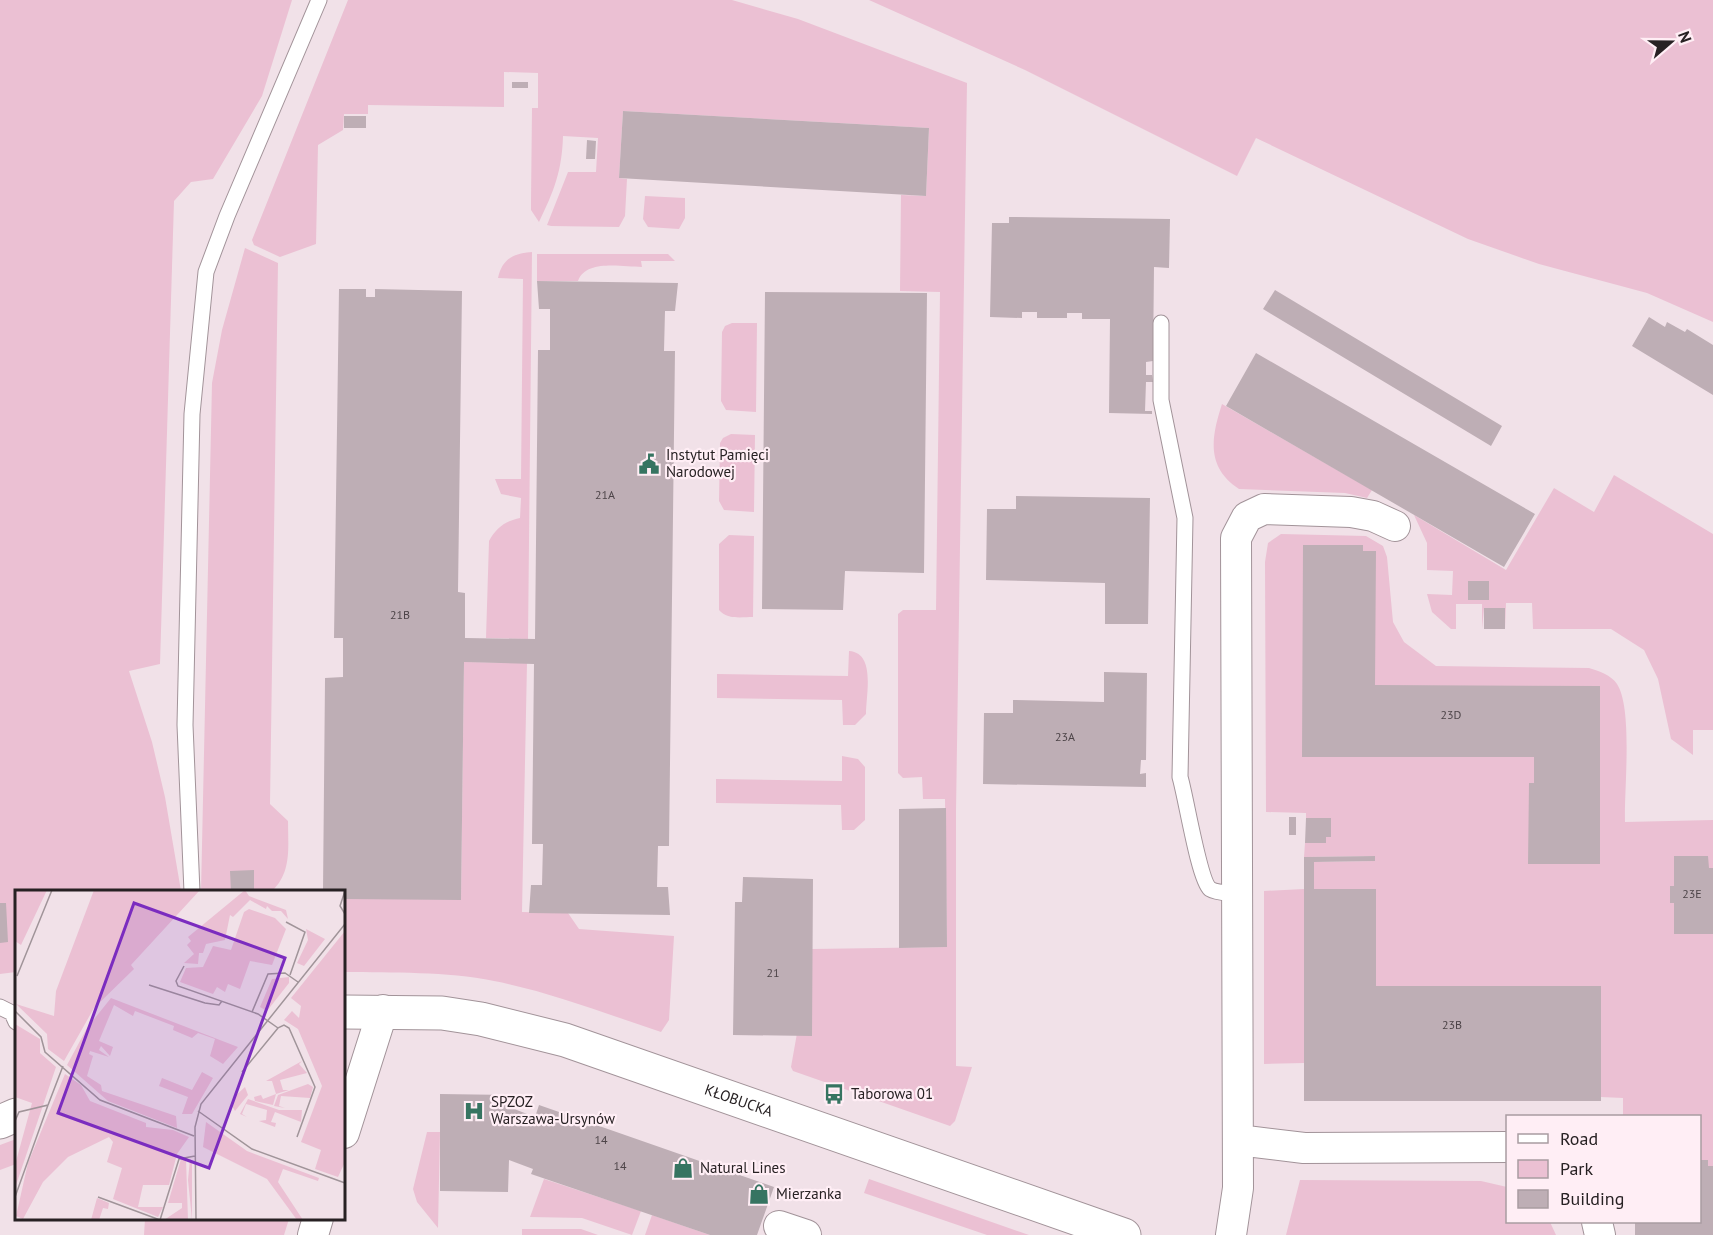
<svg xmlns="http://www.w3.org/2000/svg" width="1713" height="1235" viewBox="0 0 1713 1235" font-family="'PT Sans',sans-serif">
	<rect width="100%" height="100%" fill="#f1e1e8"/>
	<path fill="#ebc0d3" d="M 0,0 L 292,0 L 262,96 L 213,179 L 191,182 L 174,201 L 160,664 L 129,671 L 152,742 L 165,797 L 181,891 L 16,892 L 16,972 L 0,974 Z
		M 348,0 L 732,0 L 798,19 L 967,83 L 956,812 L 956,1066 L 972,1067 L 955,1121 L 950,1126 L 793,1071 L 791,1067 L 812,949 L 947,947 L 945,799 L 923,799 L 922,777 L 903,778 L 898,773 L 898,614 L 903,610 L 936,610 L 940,292 L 900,291 L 901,195 L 926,196 L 929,128 L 623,111 L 619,178 L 627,179 L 625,216 L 619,227 L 551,226 L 547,225 L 568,172 L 596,172 L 598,138 L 563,136 C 562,171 554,191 539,222 L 531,210 L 531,201 L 532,108 L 538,108 L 538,73 L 504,72 L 504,107 L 368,105 L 368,114 L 344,114 L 343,130 L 318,145 L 316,244 L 280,257 L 254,245 L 252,240 Z
		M 869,0 L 1713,0 L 1713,322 L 1647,293 L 1539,264 L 1468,239 L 1256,138 L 1237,176 L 1025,70 Z
		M 645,196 L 685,198 L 685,218 L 679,229 L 648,227 L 643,219 Z
		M 245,248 L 278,263 L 270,804 L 288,821 C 288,847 292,872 272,891 L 201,892 L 212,383 L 222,330 Z
		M 532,252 L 528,639 L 486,638 L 489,541 C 496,528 505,521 520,518 L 521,498 L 501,494 L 495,479 L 521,479 L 523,279 L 498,278 C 502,259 514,253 532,252 Z
		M 537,254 L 668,254 L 675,261 L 641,261 L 642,267 C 622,267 586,259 578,281 L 537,281 Z
		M 732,323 L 757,323 L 756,412 L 726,410 L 721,401 L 722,332 L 725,326 Z
		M 1222,404 L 1372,490 L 1367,498 L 1345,493 L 1239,489 C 1206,467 1211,438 1222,404 Z
		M 731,434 L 755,435 L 754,512 L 724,510 L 719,501 L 720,443 L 723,438 Z
		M 1614,475 L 1713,534 L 1713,730 L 1693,730 L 1693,755 L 1671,739 L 1658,679 L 1644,650 L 1611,629 L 1533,629 L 1532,603 L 1506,603 L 1505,629 L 1504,608 L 1484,608 L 1482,629 L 1482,604 L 1456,604 L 1456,629 L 1451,629 L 1432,612 L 1427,594 L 1452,595 L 1453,571 L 1427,570 L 1427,543 L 1414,515 L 1506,570 L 1554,488 L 1594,512 Z
		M 1281,534 L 1366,536 L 1383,546 L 1387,557 L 1393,622 L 1404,642 L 1436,666 L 1589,668 C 1599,671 1611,675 1617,684 C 1633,709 1624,789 1625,822 L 1713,820 L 1713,1166 L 1708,1166 L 1708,1160 L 1700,1160 L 1700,1116 L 1623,1116 L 1623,1098 L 1601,1097 L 1601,986 L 1376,986 L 1314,889 L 1314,862 L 1375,861 L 1375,856 L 1304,857 L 1305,843 L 1326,843 L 1326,837 L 1331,837 L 1331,819 L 1306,818 L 1306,813 L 1266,812 L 1265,562 L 1268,543 Z
		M 729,535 L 754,536 L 753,617 C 742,617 727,620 719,610 L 719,544 Z
		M 849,651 C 876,653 866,694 866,714 L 855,725 L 843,725 L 842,700 L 717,698 L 717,674 L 848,676 Z
		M 464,662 L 527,663 L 522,912 L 568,913 L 579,929 L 674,936 L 669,1020 L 661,1032 C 606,1014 551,992 494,981 C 446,971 393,973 344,972 L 344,899 L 461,899 Z
		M 842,756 L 858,759 L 865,767 L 865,820 L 854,830 L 842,830 L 841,805 L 716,803 L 716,779 L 842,781 Z
		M 1304,889 L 1304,1063 L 1264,1064 L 1264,891 Z
		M 427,1132 L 440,1132 L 438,1228 L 417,1202 L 413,1189 Z
		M 16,1139 L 16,1164 L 0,1170 L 0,1145 Z
		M 544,1179 L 641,1211 L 632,1235 L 582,1218 L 530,1217 Z
		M 869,1179 L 1029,1235 L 987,1235 L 864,1193 Z
		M 1300,1180 L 1481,1181 L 1507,1187 L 1508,1222 L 1550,1222 L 1556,1235 L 1286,1235 Z
		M 652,1215 L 710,1235 L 645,1235 Z
		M 145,1219 L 145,1218 L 289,1219 L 284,1235 L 144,1235 Z
		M 522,1229 L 581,1229 L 598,1235 L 522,1235 Z"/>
	<path fill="#beaeb5" d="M 512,82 L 528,82 L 528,88 L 512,88 Z
		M 623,111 L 929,128 L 926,196 L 619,178 Z
		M 344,116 L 366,116 L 366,128 L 344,128 Z
		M 587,140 L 596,141 L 595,159 L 586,159 Z
		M 1009,217 L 1170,219 L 1169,268 L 1154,267 L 1153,361 L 1146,362 L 1146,375 L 1152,375 L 1153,382 L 1146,382 L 1145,411 L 1152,411 L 1152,414 L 1109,413 L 1110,319 L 1082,319 L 1082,313 L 1067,313 L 1067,318 L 1037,318 L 1037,312 L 1022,312 L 1022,318 L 990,317 L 992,223 L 1009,223 Z
		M 537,281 L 678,283 L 675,311 L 665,311 L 664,351 L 675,351 L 669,846 L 658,846 L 657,887 L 668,887 L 670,915 L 529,913 L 531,885 L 542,885 L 543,844 L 532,844 L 534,664 L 464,662 L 461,900 L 344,899 L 344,892 L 323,892 L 325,680 L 325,678 L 343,677 L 343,638 L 334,638 L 339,289 L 366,289 L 366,297 L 375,297 L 375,289 L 462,291 L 458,592 L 465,593 L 465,638 L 535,639 L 538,350 L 550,350 L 550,309 L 539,309 Z
		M 1275,290 L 1502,426 L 1491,446 L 1263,309 Z
		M 765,292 L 927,293 L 924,573 L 845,571 L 843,610 L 762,609 Z
		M 1649,317 L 1665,327 L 1667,322 L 1685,332 L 1687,329 L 1713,345 L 1713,395 L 1632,346 Z
		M 1256,353 L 1535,514 L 1504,567 L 1226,406 Z
		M 1016,496 L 1150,498 L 1148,624 L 1105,624 L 1105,583 L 986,580 L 987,509 L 1016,509 Z
		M 1303,545 L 1363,545 L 1363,551 L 1376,551 L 1375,685 L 1600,686 L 1600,864 L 1528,864 L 1529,783 L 1534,783 L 1534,757 L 1302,757 Z
		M 1468,581 L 1489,581 L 1489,600 L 1468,600 Z
		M 1484,608 L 1505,608 L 1505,629 L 1484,629 Z
		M 1104,672 L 1147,673 L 1146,760 L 1141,760 L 1140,774 L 1146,773 L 1146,787 L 983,784 L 984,713 L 1013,713 L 1013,700 L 1104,702 Z
		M 946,808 L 947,947 L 899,948 L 899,809 Z
		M 1289,817 L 1296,817 L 1296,835 L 1289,835 Z
		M 1306,818 L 1331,818 L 1331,837 L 1326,837 L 1326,843 L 1305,843 Z
		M 1375,856 L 1375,861 L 1314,862 L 1314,889 L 1376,889 L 1376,986 L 1601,986 L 1601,1101 L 1304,1101 L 1304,857 Z
		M 1674,856 L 1708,856 L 1709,868 L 1713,868 L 1713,934 L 1674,934 L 1674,903 L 1670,903 L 1670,886 L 1674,886 Z
		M 254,870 L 254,892 L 231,892 L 230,871 Z
		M 743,877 L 813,879 L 812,1036 L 733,1035 L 735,902 L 742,902 Z
		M 0,903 L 6,903 L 8,942 L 0,943 Z
		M 440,1094 L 510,1095 L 509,1107 L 535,1117 L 539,1105 L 774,1187 L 757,1235 L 710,1235 L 531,1174 L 533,1169 L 509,1160 L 508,1192 L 440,1191 Z
		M 1700,1160 L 1708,1160 L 1708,1166 L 1713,1166 L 1713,1235 L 1635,1235 L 1635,1222 L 1700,1222 Z"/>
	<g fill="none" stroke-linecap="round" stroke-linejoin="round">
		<g stroke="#a29399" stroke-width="17">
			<path id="lane" d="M 1161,323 L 1161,400 L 1185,518 L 1180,777 C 1186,797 1199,880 1210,889 C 1216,893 1230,893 1237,894
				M 192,892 L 185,725 L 192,414 L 206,272 L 227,216 L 319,0
				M 0,1007 L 12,1013 L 16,1022"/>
		</g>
		<g stroke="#a29399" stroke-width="32">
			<path id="street" d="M 344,1133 L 383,1010
				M 1238,1140 L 1304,1148 L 1508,1147
				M 1597,1222 L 1600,1235
				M 779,1226 L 806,1235
				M 313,1235 L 318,1218
				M 1231,1235 L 1238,1188 L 1236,538 L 1247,517 L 1264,509 L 1351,512 L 1373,516 L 1395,526"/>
		</g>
		<g stroke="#a29399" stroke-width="35">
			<g id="secondary">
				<path id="s1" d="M 344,1012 L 442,1013 L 481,1019 L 565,1040 L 1124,1235"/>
				<path d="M 0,1122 L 16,1115"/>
			</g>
		</g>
		<use href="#lane" stroke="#fff" stroke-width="15"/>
		<use href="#street" stroke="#fff" stroke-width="30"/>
		<use href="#secondary" stroke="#fff" stroke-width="33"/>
	</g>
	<defs>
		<g id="civic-bare" transform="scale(1.62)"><path d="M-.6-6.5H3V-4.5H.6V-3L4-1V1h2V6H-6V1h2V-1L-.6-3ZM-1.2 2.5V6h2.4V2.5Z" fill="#367461" stroke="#ffeef5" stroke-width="2.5" paint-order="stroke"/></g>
		<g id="bus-bare" transform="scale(1.62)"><path d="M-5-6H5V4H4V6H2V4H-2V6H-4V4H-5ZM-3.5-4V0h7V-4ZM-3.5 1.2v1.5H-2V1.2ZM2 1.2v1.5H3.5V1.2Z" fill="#367461" stroke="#ffeef5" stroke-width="2.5" paint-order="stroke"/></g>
		<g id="hospital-bare" transform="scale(1.62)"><path d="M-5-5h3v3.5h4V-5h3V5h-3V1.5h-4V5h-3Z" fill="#367461" stroke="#ffeef5" stroke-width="2.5" paint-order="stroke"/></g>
		<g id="shop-bare" transform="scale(1.62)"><path d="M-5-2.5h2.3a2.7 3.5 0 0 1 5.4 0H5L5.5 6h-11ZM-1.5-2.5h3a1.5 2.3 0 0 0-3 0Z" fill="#367461" stroke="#ffeef5" stroke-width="2.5" paint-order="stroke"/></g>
	</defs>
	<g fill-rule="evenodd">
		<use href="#civic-bare" x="649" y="464"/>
		<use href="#bus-bare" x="834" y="1094"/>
		<use href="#hospital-bare" x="474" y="1111"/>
		<use href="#shop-bare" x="683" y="1168"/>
		<use href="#shop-bare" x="759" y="1194"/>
	</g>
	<g text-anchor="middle" stroke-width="4.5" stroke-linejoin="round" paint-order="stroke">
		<g font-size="12" fill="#4d4448">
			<text x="605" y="499">21A</text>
			<text x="400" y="619">21B</text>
			<text x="1451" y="719">23D</text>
			<text x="1065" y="741">23A</text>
			<text x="1692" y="898">23E</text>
			<text x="773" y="977">21</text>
			<text x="1452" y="1029">23B</text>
			<text x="601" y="1144">14</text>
			<text x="620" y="1170">14</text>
		</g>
		<g font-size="15" fill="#272123" stroke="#ffeef5" text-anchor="start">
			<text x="666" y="460">Instytut Pamięci<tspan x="666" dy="17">Narodowej</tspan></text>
			<text x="851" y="1099">Taborowa 01</text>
			<text x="491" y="1107">SPZOZ<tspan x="491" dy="17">Warszawa-Ursynów</tspan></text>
			<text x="700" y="1173">Natural Lines</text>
			<text x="776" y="1199">Mierzanka</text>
		</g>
		<g font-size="15" fill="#272123" stroke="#ffeef5">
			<text dy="5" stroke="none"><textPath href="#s1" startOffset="408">KŁOBUCKA</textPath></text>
		</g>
	</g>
	<g transform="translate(15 890)">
		<rect width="330" height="330" fill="#f1e1e8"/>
		<path d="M 0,0 L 32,0 L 6,55 L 0,51 ZM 79,0 L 185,0 L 116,75 L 119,79 L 79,118 L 49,171 L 33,159 L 32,144 L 1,114 L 39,126 L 41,101 ZM 230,0 L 234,6 L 271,20 L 273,29 L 266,21 L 257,21 L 252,16 L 251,19 L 235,10 L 218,27 L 215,25 L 210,50 L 191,54 L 188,63 L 184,63 L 183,74 L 169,73 L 179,64 L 172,55 L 176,51 L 173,47 ZM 234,19 L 260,28 L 271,39 L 257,75 L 235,71 L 225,99 L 213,94 L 210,102 L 202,97 L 198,104 L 165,92 L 171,78 L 188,77 L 198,56 L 216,60 L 229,22 ZM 291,39 L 310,49 L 289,76 L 282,73 L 293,50 ZM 330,41 L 330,272 L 323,287 L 300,279 L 306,260 L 286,252 L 307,196 L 283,139 L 269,130 L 277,121 L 284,128 L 286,116 L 276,108 ZM 274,87 L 274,93 L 252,121 L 245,117 L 257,89 ZM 96,108 L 223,157 L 208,174 L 195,166 L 200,149 L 183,143 L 177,148 L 158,140 L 159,136 L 120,121 L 118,126 L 99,115 L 84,151 L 98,157 L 95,166 L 86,156 L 84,160 L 94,167 L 75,161 L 74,164 L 78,166 L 72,186 L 86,195 L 87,201 L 161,226 L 162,238 L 93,211 L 52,175 L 72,138 ZM 0,134 L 25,149 L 25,163 L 41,177 L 0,298 L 0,275 L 17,213 L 0,207 ZM 287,171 L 284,174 L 292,183 L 265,190 L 268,200 L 274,200 L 261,204 L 258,215 L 240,211 L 239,207 L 246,205 L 248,209 L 261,204 L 257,191 L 251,191 ZM 187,182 L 198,188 L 177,224 L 167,224 L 173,207 L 144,196 L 147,188 L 177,200 ZM 50,184 L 66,195 L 75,211 L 131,233 L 131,237 L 158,240 L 174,247 L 162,264 L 154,295 L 128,295 L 123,317 L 148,317 L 143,327 L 98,309 L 107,278 L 92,272 L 98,252 L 94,247 L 53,267 L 28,292 L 8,329 L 1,326 L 13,273 ZM 293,194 L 298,197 L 295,208 L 266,206 L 264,216 L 270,218 L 259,216 L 263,205 ZM 230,197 L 233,205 L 220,221 L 216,214 L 219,207 ZM 233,209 L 264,220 L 287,220 L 286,232 L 260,222 L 256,232 L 261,233 L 260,237 L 244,231 L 251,230 L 252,220 L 231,214 L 227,224 L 232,227 L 225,224 ZM 191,232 L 232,261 L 304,288 L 303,291 L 268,279 L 263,292 L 288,330 L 282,330 L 252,289 L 188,257 ZM 166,269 L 171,269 L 173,330 L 149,330 L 167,318 L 167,313 L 153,313 ZM 175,269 L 177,272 L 177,330 L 173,290 ZM 82,308 L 94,313 L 93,319 L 88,318 L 84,330 L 76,330 Z" fill="#ebc0d3"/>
		<path fill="none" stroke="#a09499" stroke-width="1.5" d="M 330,1 L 325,16 L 330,24M 271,32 L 290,42 L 275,85M 169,76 L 161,91 L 163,96 L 243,124 L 263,138 L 269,135 L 274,138 L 300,197 L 282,247M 2,86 L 37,0M 134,95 L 190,113 L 204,115 L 207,111M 0,121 L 26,147 L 30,162 L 85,210 L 179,246M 237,122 L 253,84 L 270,83 L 283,92M 227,182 L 263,138M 183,221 L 237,259 L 330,293M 0,231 L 4,222 L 33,215 L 48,176M 0,307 L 33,215M 83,307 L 145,330 L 164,269 L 180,266M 181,330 L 180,237 L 186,214 L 330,34"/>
		<path fill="#7b2cbf" fill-opacity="0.15" stroke="#7b2cbf" stroke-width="3" d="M 119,13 L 270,68 L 194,278 L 43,223 Z"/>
		<rect width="330" height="330" fill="none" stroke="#272123" stroke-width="3"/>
	</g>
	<rect x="1506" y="1115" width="195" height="108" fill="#ffeef5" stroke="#a99ca1" stroke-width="1.5"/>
	<rect x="1518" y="1134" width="30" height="9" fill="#ffffff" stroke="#a99ca1" stroke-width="1.5"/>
	<text x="1560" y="1145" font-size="18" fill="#272123">Road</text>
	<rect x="1518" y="1160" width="30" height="18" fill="#ebc0d3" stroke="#a99ca1" stroke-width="1.5"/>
	<text x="1560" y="1175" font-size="18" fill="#272123">Park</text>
	<rect x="1518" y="1190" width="30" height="18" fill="#beaeb5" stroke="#a99ca1" stroke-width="1.5"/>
	<text x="1560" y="1205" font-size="18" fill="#272123">Building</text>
	<g transform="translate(1671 42) rotate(70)" stroke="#ffeef5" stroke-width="4.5" paint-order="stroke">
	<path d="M0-4.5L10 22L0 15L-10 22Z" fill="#272123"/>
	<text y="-9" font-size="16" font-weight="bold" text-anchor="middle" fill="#272123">N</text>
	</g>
</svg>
